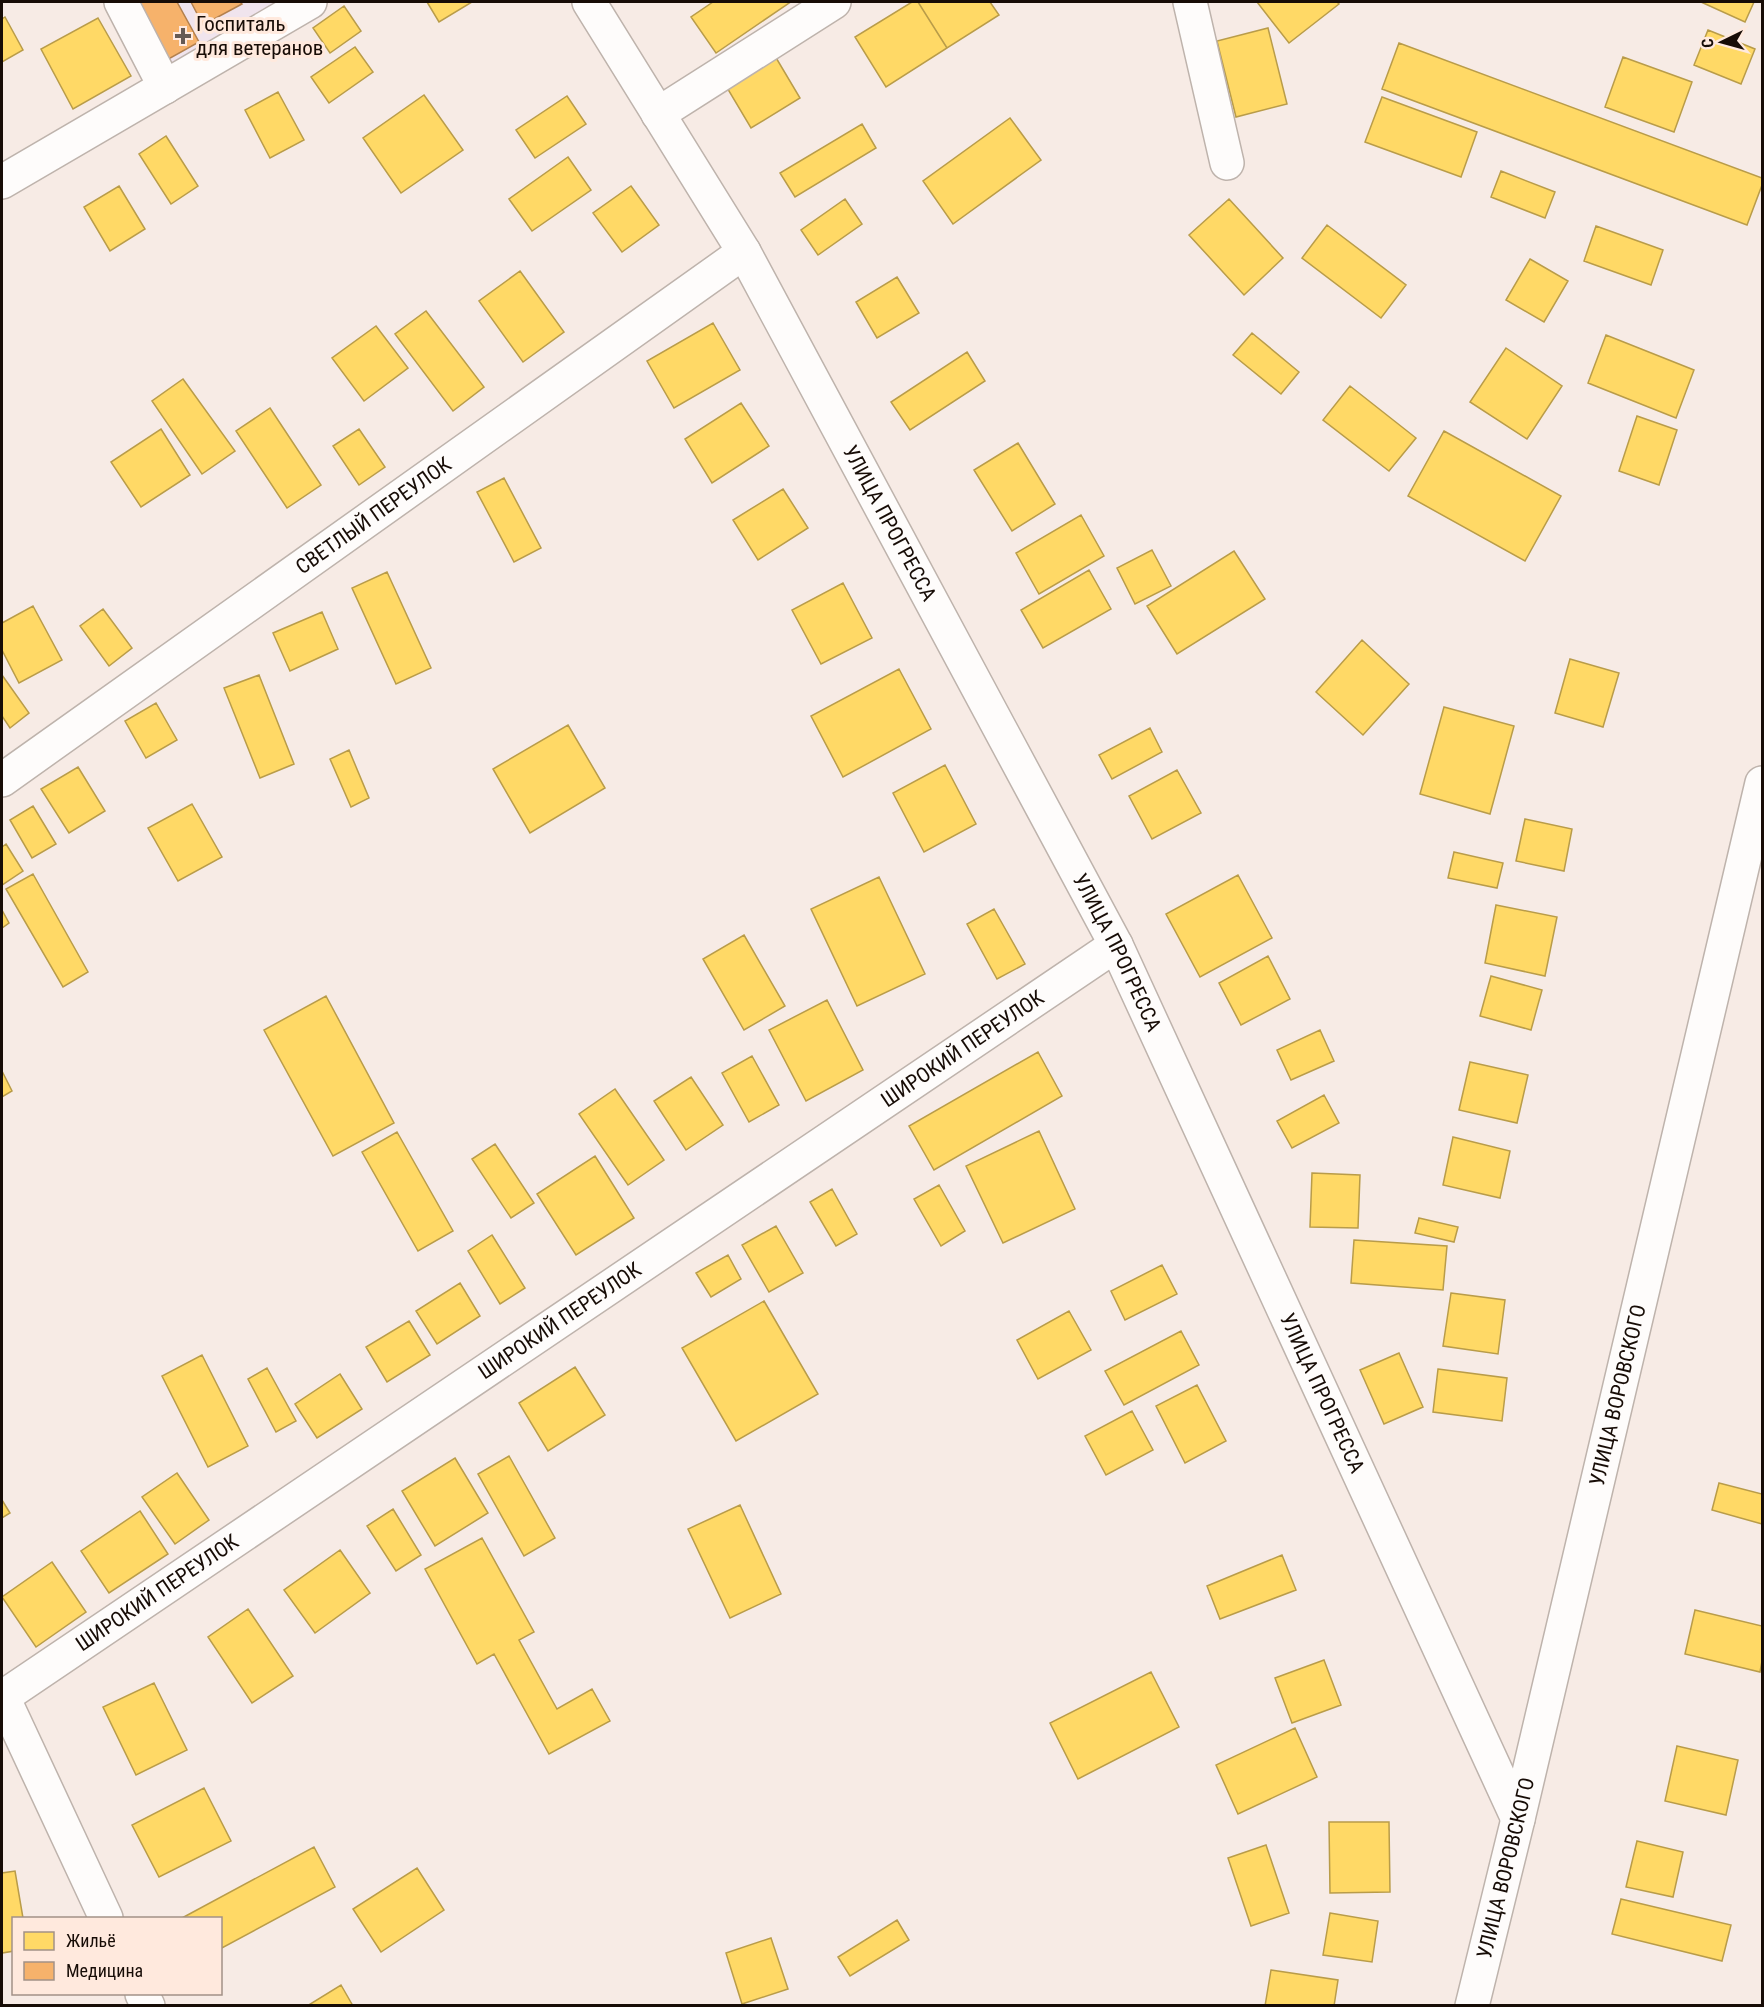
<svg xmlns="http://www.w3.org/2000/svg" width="1764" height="2007" viewBox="0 0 1764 2007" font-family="'Roboto Condensed',sans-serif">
	<rect width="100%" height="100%" fill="#f7ebe5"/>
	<path fill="#f0e4ed" d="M 128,2 L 279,2 L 163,71 Z"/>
	<path fill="#ffd966" stroke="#b99c49" stroke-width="1.5" d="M 427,2 L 472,2 L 439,22 Z
		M 713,2 L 787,2 L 789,3 L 716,53 L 691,17 Z
		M 912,2 L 918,2 L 947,48 L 886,87 L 855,37 Z
		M 918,2 L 990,2 L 999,15 L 947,48 Z
		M 1257,2 L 1337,2 L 1339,4 L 1289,43 Z
		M 1701,2 L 1754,2 L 1745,22 Z
		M 344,6 L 361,31 L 330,53 L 313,28 Z
		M 5,17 L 23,50 L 2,62 L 2,19 Z
		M 98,18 L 131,76 L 73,109 L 41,49 Z
		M 1268,28 L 1287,104 L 1236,117 L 1217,41 Z
		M 1708,30 L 1755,49 L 1741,84 L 1694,65 Z
		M 1399,43 L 1762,178 L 1762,185 L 1747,225 L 1382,89 Z
		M 355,47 L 373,72 L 329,103 L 311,77 Z
		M 775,56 L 800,98 L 751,128 L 726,86 Z
		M 1623,57 L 1692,82 L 1674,132 L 1605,107 Z
		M 278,92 L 304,140 L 270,158 L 245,110 Z
		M 424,95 L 463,150 L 401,193 L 363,138 Z
		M 567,96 L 586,124 L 535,158 L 516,130 Z
		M 1382,97 L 1477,132 L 1461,177 L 1365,142 Z
		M 1010,118 L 1041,160 L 953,224 L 923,181 Z
		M 862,124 L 876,148 L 795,197 L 780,173 Z
		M 166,136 L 198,186 L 171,204 L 139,154 Z
		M 568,157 L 591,190 L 532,231 L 509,199 Z
		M 1501,171 L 1555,192 L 1545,218 L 1491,197 Z
		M 119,186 L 145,229 L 110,251 L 84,207 Z
		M 631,186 L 659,225 L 622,252 L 593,213 Z
		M 845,199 L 862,224 L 818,255 L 801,230 Z
		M 1229,199 L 1283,258 L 1244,295 L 1189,235 Z
		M 1327,225 L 1406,285 L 1381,318 L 1302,258 Z
		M 1596,226 L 1663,250 L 1651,285 L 1584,261 Z
		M 1530,259 L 1568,281 L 1544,322 L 1506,300 Z
		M 520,271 L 564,332 L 523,362 L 479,301 Z
		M 897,277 L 919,313 L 877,338 L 856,302 Z
		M 426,311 L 484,387 L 453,411 L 395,334 Z
		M 713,323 L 740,370 L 674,408 L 647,361 Z
		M 376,326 L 408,368 L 364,401 L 332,358 Z
		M 1252,333 L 1299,372 L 1281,394 L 1233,355 Z
		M 1606,335 L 1694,370 L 1676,418 L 1588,383 Z
		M 1506,348 L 1562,386 L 1527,439 L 1470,402 Z
		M 967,352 L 985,381 L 910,430 L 891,402 Z
		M 183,379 L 235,451 L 202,474 L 152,401 Z
		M 1350,386 L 1416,438 L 1389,471 L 1323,420 Z
		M 741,403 L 769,446 L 712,483 L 685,439 Z
		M 270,408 L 321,485 L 287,508 L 236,431 Z
		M 1637,416 L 1677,430 L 1659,485 L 1619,471 Z
		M 161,429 L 190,475 L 141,507 L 111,462 Z
		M 359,429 L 385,467 L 359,485 L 333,446 Z
		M 1444,431 L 1561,496 L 1525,561 L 1408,496 Z
		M 1018,443 L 1055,504 L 1012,531 L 974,470 Z
		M 504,478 L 541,548 L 514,562 L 477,492 Z
		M 783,489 L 808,528 L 758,560 L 733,520 Z
		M 1081,515 L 1104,556 L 1039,594 L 1016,553 Z
		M 1152,550 L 1171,586 L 1135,604 L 1117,568 Z
		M 1234,551 L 1265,599 L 1177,654 L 1147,606 Z
		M 1089,570 L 1111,609 L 1043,648 L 1021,610 Z
		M 387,572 L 431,668 L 396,684 L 352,588 Z
		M 843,583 L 872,638 L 821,664 L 792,610 Z
		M 33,606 L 62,660 L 19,683 L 2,650 L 2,623 Z
		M 103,609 L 132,648 L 109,666 L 80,626 Z
		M 322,612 L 338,649 L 290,671 L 273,633 Z
		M 1362,640 L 1409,684 L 1363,735 L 1316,692 Z
		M 1570,659 L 1619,673 L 1603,727 L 1555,713 Z
		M 899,669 L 931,729 L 843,777 L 811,716 Z
		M 2,675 L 29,713 L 10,728 L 2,716 Z
		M 259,675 L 294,764 L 260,778 L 224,688 Z
		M 156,703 L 177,740 L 146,758 L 125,721 Z
		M 1444,707 L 1514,726 L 1490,814 L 1420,794 Z
		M 568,725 L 605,788 L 530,833 L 493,769 Z
		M 1150,728 L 1162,752 L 1112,779 L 1099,755 Z
		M 349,750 L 369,798 L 351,807 L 330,759 Z
		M 945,765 L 976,824 L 924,852 L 893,793 Z
		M 78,767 L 105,811 L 69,833 L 41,789 Z
		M 1177,770 L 1201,813 L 1152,839 L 1129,796 Z
		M 192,804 L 222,857 L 178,881 L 148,828 Z
		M 33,806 L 56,844 L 32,858 L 10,820 Z
		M 1525,819 L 1572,829 L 1564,871 L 1516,861 Z
		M 6,844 L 23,871 L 2,885 L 2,847 Z
		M 1454,852 L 1503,863 L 1497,888 L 1448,878 Z
		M 33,874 L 88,972 L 63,987 L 6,889 Z
		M 1238,875 L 1272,938 L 1200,977 L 1166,914 Z
		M 879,877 L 925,974 L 857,1006 L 811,909 Z
		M 1496,905 L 1557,917 L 1545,976 L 1485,963 Z
		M 994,909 L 1025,964 L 997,979 L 967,924 Z
		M 2,910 L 9,923 L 2,928 Z
		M 744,935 L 785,1006 L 744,1030 L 703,959 Z
		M 1268,956 L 1290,999 L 1241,1025 L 1219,983 Z
		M 1491,976 L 1542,990 L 1531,1030 L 1480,1016 Z
		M 326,996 L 394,1123 L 333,1156 L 264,1030 Z
		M 827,1000 L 863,1070 L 806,1101 L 769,1030 Z
		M 1320,1030 L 1334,1061 L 1291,1080 L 1277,1050 Z
		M 1038,1052 L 1062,1096 L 934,1170 L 909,1126 Z
		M 752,1056 L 779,1105 L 749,1122 L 722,1073 Z
		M 1470,1062 L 1528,1075 L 1517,1123 L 1459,1110 Z
		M 2,1071 L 12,1091 L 2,1097 Z
		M 691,1077 L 723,1125 L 686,1150 L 654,1101 Z
		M 615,1089 L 664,1160 L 628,1185 L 579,1114 Z
		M 1324,1095 L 1339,1123 L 1292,1148 L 1277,1121 Z
		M 1039,1131 L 1075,1209 L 1003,1243 L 966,1166 Z
		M 397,1132 L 453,1231 L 418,1251 L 362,1152 Z
		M 1453,1137 L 1510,1151 L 1500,1198 L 1443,1185 Z
		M 495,1144 L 534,1203 L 511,1218 L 472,1159 Z
		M 595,1156 L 634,1218 L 576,1255 L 537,1194 Z
		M 1312,1173 L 1360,1175 L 1358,1228 L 1310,1227 Z
		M 939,1185 L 965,1231 L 941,1246 L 914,1199 Z
		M 832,1189 L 857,1234 L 836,1246 L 810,1202 Z
		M 1419,1218 L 1458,1227 L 1454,1242 L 1415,1233 Z
		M 776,1226 L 803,1273 L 769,1292 L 742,1245 Z
		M 492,1235 L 525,1288 L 500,1304 L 468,1251 Z
		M 1354,1240 L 1447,1246 L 1443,1290 L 1351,1283 Z
		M 728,1255 L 741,1279 L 711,1297 L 696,1273 Z
		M 1162,1265 L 1177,1294 L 1125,1320 L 1111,1291 Z
		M 460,1283 L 480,1316 L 437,1344 L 416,1311 Z
		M 1451,1293 L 1505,1300 L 1498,1354 L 1443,1346 Z
		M 764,1301 L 818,1394 L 736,1441 L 682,1348 Z
		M 1069,1311 L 1091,1350 L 1038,1379 L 1017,1340 Z
		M 409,1321 L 430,1355 L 387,1382 L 366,1347 Z
		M 1181,1331 L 1199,1365 L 1124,1405 L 1105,1371 Z
		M 1399,1353 L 1423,1407 L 1384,1424 L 1360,1370 Z
		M 202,1355 L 248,1446 L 208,1467 L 162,1376 Z
		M 575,1367 L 605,1415 L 548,1451 L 519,1403 Z
		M 267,1368 L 296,1421 L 276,1432 L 248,1379 Z
		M 1438,1369 L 1507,1378 L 1502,1421 L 1433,1412 Z
		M 340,1374 L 362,1409 L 317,1438 L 295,1404 Z
		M 1197,1385 L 1226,1441 L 1185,1463 L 1156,1406 Z
		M 1132,1411 L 1153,1450 L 1106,1475 L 1085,1436 Z
		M 509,1456 L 555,1538 L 524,1556 L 478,1474 Z
		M 455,1458 L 488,1513 L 435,1546 L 402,1491 Z
		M 177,1473 L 209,1520 L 175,1544 L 142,1497 Z
		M 1719,1483 L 1762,1494 L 1762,1524 L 1712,1510 Z
		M 2,1500 L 10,1513 L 2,1518 Z
		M 740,1505 L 781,1594 L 730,1618 L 688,1529 Z
		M 393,1509 L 421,1555 L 396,1571 L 367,1526 Z
		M 140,1511 L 168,1554 L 109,1593 L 81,1551 Z
		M 482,1538 L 534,1632 L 519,1640 L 557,1709 L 592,1689 L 610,1721 L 549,1754 L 494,1654 L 477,1664 L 425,1569 Z
		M 340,1550 L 370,1593 L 315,1633 L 284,1590 Z
		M 1282,1555 L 1296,1590 L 1220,1619 L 1207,1586 Z
		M 52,1562 L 86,1612 L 36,1647 L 2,1597 Z
		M 248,1609 L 293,1676 L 252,1703 L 208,1637 Z
		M 1695,1610 L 1762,1626 L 1762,1661 L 1760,1672 L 1685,1654 Z
		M 1324,1660 L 1341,1705 L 1292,1723 L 1275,1678 Z
		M 1151,1672 L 1179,1727 L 1078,1779 L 1050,1723 Z
		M 154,1683 L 187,1750 L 136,1775 L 103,1707 Z
		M 1295,1728 L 1317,1777 L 1238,1814 L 1216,1765 Z
		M 1677,1746 L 1738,1760 L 1726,1815 L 1665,1801 Z
		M 204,1788 L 231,1841 L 159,1877 L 132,1825 Z
		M 1329,1822 L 1389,1822 L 1390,1892 L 1330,1893 Z
		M 1637,1841 L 1683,1852 L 1673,1897 L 1626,1887 Z
		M 1266,1845 L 1289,1913 L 1251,1926 L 1228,1858 Z
		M 314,1847 L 335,1887 L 220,1949 L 220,1918 L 182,1918 Z
		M 417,1868 L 444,1910 L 381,1952 L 353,1909 Z
		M 15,1871 L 23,1918 L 14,1918 L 14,1951 L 2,1953 L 2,1873 Z
		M 1621,1899 L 1731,1925 L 1722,1961 L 1612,1934 Z
		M 1330,1913 L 1378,1921 L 1372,1962 L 1323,1955 Z
		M 897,1920 L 909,1940 L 850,1976 L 838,1957 Z
		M 771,1938 L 788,1989 L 742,2004 L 726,1953 Z
		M 1271,1970 L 1338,1980 L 1334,2006 L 1265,2006 Z
		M 341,1985 L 353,2006 L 307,2006 Z"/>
	<path fill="#f6b26b" stroke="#b3804d" stroke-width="1.5" d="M 132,2 L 177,2 L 199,42 L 165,61 Z
		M 191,2 L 240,2 L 242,4 L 203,25 Z"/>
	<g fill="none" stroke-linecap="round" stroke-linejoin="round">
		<g stroke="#beb3ac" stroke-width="36">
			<g id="minor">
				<path d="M 121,2 L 165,87"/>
				<path id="s1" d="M 589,2 L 744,252 L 1116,945 L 1518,1819"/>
				<path d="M 1190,2 L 1227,163"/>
				<path d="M 658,114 L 834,2"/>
				<path d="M 2,182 L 310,2"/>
				<path id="s2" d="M 2,780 L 744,252"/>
				<path id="s3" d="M 3,1697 L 1116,945"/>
				<path id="s4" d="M 1472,2006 L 1518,1819 L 1762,783"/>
			</g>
		</g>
		<g stroke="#beb3ac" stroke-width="36">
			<path id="major" d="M 2,1695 L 106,1918
				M 142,1994 L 148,2006"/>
		</g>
		<use href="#minor" stroke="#fefcfb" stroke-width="33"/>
		<use href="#major" stroke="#fefcfb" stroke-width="33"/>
	</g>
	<path fill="#655a54" stroke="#ffe9dd" stroke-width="2" d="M180 27h6v6h6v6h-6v6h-6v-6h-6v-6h6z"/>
	<g text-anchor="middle" stroke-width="6" stroke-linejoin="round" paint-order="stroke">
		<g font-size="21" fill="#170c06" stroke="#ffe9dd" text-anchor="start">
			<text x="196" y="31">Госпиталь<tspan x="196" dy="24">для ветеранов</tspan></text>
		</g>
		<g font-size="21" fill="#170c06" stroke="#ffe9dd">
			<text dy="7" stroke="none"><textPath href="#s2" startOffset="456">СВЕТЛЫЙ ПЕРЕУЛОК</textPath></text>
			<text dy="7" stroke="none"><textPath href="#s1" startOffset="602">УЛИЦА ПРОГРЕССА</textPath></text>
			<text dy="7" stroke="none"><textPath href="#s1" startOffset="1088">УЛИЦА ПРОГРЕССА</textPath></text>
			<text dy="7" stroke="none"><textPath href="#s3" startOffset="1158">ШИРОКИЙ ПЕРЕУЛОК</textPath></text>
			<text dy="7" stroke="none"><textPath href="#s3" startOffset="672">ШИРОКИЙ ПЕРЕУЛОК</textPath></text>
			<text dy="7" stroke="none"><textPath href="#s1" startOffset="1574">УЛИЦА ПРОГРЕССА</textPath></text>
			<text dy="7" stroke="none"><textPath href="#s4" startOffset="628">УЛИЦА ВОРОВСКОГО</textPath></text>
			<text dy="7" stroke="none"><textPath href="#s3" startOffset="186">ШИРОКИЙ ПЕРЕУЛОК</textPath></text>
			<text dy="7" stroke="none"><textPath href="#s4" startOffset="142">УЛИЦА ВОРОВСКОГО</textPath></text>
		</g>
	</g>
	<rect width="1764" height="2007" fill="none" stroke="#170c06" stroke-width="6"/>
	<rect x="12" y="1917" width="210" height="78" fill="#ffe9dd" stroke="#a29187" stroke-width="1.5"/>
	<rect x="24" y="1932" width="30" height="18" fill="#ffd966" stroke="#a29187" stroke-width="1.5"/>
	<text x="66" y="1947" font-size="18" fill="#170c06">Жильё</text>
	<rect x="24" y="1962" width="30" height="18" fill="#f6b26b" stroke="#a29187" stroke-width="1.5"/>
	<text x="66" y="1977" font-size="18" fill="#170c06">Медицина</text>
	<g transform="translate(1722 42) rotate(265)" stroke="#ffe9dd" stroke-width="4.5" paint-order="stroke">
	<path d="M0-4.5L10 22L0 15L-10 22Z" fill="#170c06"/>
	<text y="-9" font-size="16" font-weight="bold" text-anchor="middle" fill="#170c06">С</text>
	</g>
</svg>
